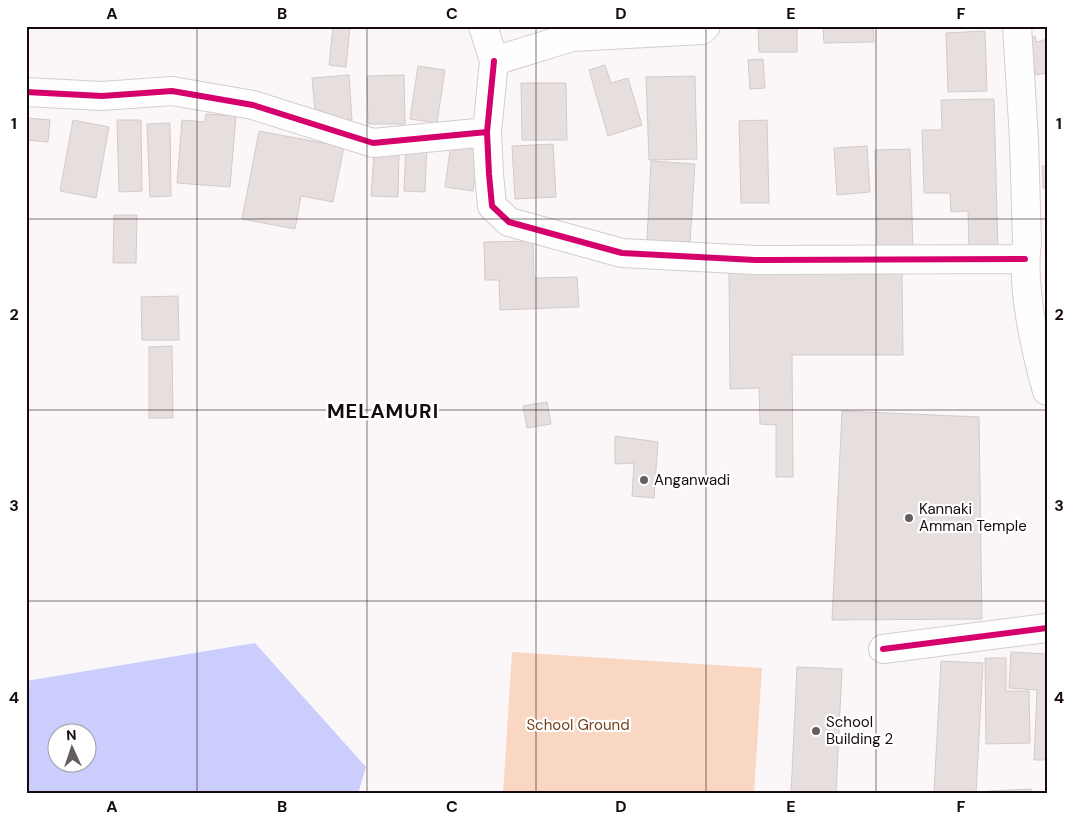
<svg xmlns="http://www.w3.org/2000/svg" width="1073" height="820" viewBox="0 0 1073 820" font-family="'DM Sans',sans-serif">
	<rect width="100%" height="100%" fill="#fbf7f9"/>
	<path fill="#f9d7c3" d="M 512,652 L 762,668 L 754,794 L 503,794 Z"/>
	<path fill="#cbcdfc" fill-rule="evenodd" d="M 255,643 L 366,767 L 358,794 L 26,794 L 26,681 ZM 58,732 L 88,732 L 88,762 L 58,762 Z"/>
	<path fill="#e7dede" stroke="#d3cacb" d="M 333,26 L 350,26 L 346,67 L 329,65 Z
		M 758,26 L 797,26 L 797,52 L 759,52 Z
		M 823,26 L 873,26 L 874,42 L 824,43 Z
		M 985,31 L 987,91 L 948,92 L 946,33 Z
		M 1035,36 L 1037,42 L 1047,39 L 1047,73 L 1036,75 L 1028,38 Z
		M 763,59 L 765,88 L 750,89 L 748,60 Z
		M 605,65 L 611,83 L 628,78 L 642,125 L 608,136 L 589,70 Z
		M 418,66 L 445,70 L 437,123 L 410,119 Z
		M 349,75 L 352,120 L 316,123 L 312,78 Z
		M 404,75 L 405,124 L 368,124 L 367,76 Z
		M 695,76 L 697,159 L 649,160 L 646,77 Z
		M 521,83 L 566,83 L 567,140 L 522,140 Z
		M 994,99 L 998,252 L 969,252 L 968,211 L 951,212 L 950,193 L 924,193 L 922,130 L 942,130 L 941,100 Z
		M 206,114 L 236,116 L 230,187 L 177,183 L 182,120 L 205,122 Z
		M 28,118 L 50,120 L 48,142 L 26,140 Z
		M 73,120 L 109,127 L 96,198 L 60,191 Z
		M 117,120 L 141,120 L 142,191 L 119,192 Z
		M 767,120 L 769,203 L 741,203 L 739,121 Z
		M 170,123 L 171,196 L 150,197 L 147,124 Z
		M 259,131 L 344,147 L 333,202 L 301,196 L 295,229 L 242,219 Z
		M 406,143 L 427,144 L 425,192 L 404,191 Z
		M 451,143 L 479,147 L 473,191 L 445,187 Z
		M 553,144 L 556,197 L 515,199 L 512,146 Z
		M 867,146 L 870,192 L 837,195 L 834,148 Z
		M 910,149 L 913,250 L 877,252 L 875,150 Z
		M 374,153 L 399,154 L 398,197 L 371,196 Z
		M 651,161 L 695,164 L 690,242 L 647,240 Z
		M 1042,166 L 1047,166 L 1047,188 L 1043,188 Z
		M 114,215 L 137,215 L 136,263 L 113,263 Z
		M 533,241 L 534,278 L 577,277 L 579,307 L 500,310 L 499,280 L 485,280 L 484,242 Z
		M 902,272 L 903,355 L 792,355 L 793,477 L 776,477 L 776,425 L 760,424 L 759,388 L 730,389 L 729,273 Z
		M 178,296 L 179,340 L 142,340 L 141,297 Z
		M 172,346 L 173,418 L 149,418 L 149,347 Z
		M 547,402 L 551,424 L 527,428 L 523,406 Z
		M 842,411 L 979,417 L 982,619 L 832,620 Z
		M 615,436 L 658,442 L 654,498 L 632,496 L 634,463 L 615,464 Z
		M 1011,652 L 1047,654 L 1047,760 L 1034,760 L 1037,690 L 1009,688 Z
		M 985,658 L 1006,658 L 1006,691 L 1029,691 L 1030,743 L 986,744 Z
		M 941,661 L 983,663 L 976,794 L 934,794 Z
		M 797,667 L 842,669 L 836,794 L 791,794 Z
		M 1031,789 L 1032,794 L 989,794 L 989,791 Z"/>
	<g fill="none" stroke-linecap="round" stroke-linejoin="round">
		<g stroke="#d4ccd0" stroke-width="30">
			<path id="minor" d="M 483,26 L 494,61 L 572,37 L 702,30 L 706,26
				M 1017,26 L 1024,139 L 1027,243 C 1021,286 1035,349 1047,391
				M 494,61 L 487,132 L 489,174 L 492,206 L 509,222 L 622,253 L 755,260 L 1025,259
				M 26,92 L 102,96 L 172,91 L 253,105 L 373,143 L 487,132
				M 883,649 L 1047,628"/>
		</g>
		<use href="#minor" stroke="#fefefe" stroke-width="28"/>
		<g stroke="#fff" stroke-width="9">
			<path id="cycleway" d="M 494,61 L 487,132 L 489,174 L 492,206 L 509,222 L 622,253 L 755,260 L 1025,259
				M 26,92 L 102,96 L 172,91 L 253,105 L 373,143 L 487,132
				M 883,649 L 1047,628"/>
		</g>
		<use href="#cycleway" stroke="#d6006c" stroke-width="6"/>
	</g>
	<path fill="none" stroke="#160a10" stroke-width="1" stroke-opacity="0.55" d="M 197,26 L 197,794M 367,26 L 367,794M 536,26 L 536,794M 706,26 L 706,794M 876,26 L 876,794M 26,219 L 1047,219M 26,410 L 1047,410M 26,601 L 1047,601"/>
	<g fill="#665d62" stroke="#fff" stroke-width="2">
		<circle cx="644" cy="480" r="5"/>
		<circle cx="909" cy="518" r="5"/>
		<circle cx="816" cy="731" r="5"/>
	</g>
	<g text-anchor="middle" stroke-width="4.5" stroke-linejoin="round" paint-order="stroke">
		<g font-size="15" fill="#160a10" stroke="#fff" text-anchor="start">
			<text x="654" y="485">Anganwadi</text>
			<text x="919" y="514">Kannaki<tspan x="919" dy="17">Amman Temple</tspan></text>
			<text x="826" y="727">School<tspan x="826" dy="17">Building 2</tspan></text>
		</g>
		<g font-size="15" fill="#733f1a" stroke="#fff">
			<text x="578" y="730">School Ground</text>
		</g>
		<g font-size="20" font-weight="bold" letter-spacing="1" fill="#160a10" stroke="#fff">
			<text x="383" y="418">MELAMURI</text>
		</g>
	</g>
	<rect width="1073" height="820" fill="none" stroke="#ffffff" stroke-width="55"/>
	<g transform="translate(72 748) rotate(357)"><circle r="24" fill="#ffffff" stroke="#a29d9f"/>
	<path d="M0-4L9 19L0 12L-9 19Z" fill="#665d62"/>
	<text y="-8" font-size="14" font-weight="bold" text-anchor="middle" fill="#160a10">N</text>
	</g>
	<rect x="28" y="28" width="1018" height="764" fill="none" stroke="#160a10" stroke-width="2"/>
	<g font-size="16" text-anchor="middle" font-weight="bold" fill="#160a10">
		<text x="112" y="19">A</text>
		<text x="282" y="19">B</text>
		<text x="452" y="19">C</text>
		<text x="621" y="19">D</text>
		<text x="791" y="19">E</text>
		<text x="961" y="19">F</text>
		<text x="14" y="129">1</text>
		<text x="1059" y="129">1</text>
		<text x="14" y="320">2</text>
		<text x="1059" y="320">2</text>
		<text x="14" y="511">3</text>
		<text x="1059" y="511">3</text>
		<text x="14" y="703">4</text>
		<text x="1059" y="703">4</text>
		<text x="112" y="812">A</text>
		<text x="282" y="812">B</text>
		<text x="452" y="812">C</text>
		<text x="621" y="812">D</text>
		<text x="791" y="812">E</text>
		<text x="961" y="812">F</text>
	</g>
</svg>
